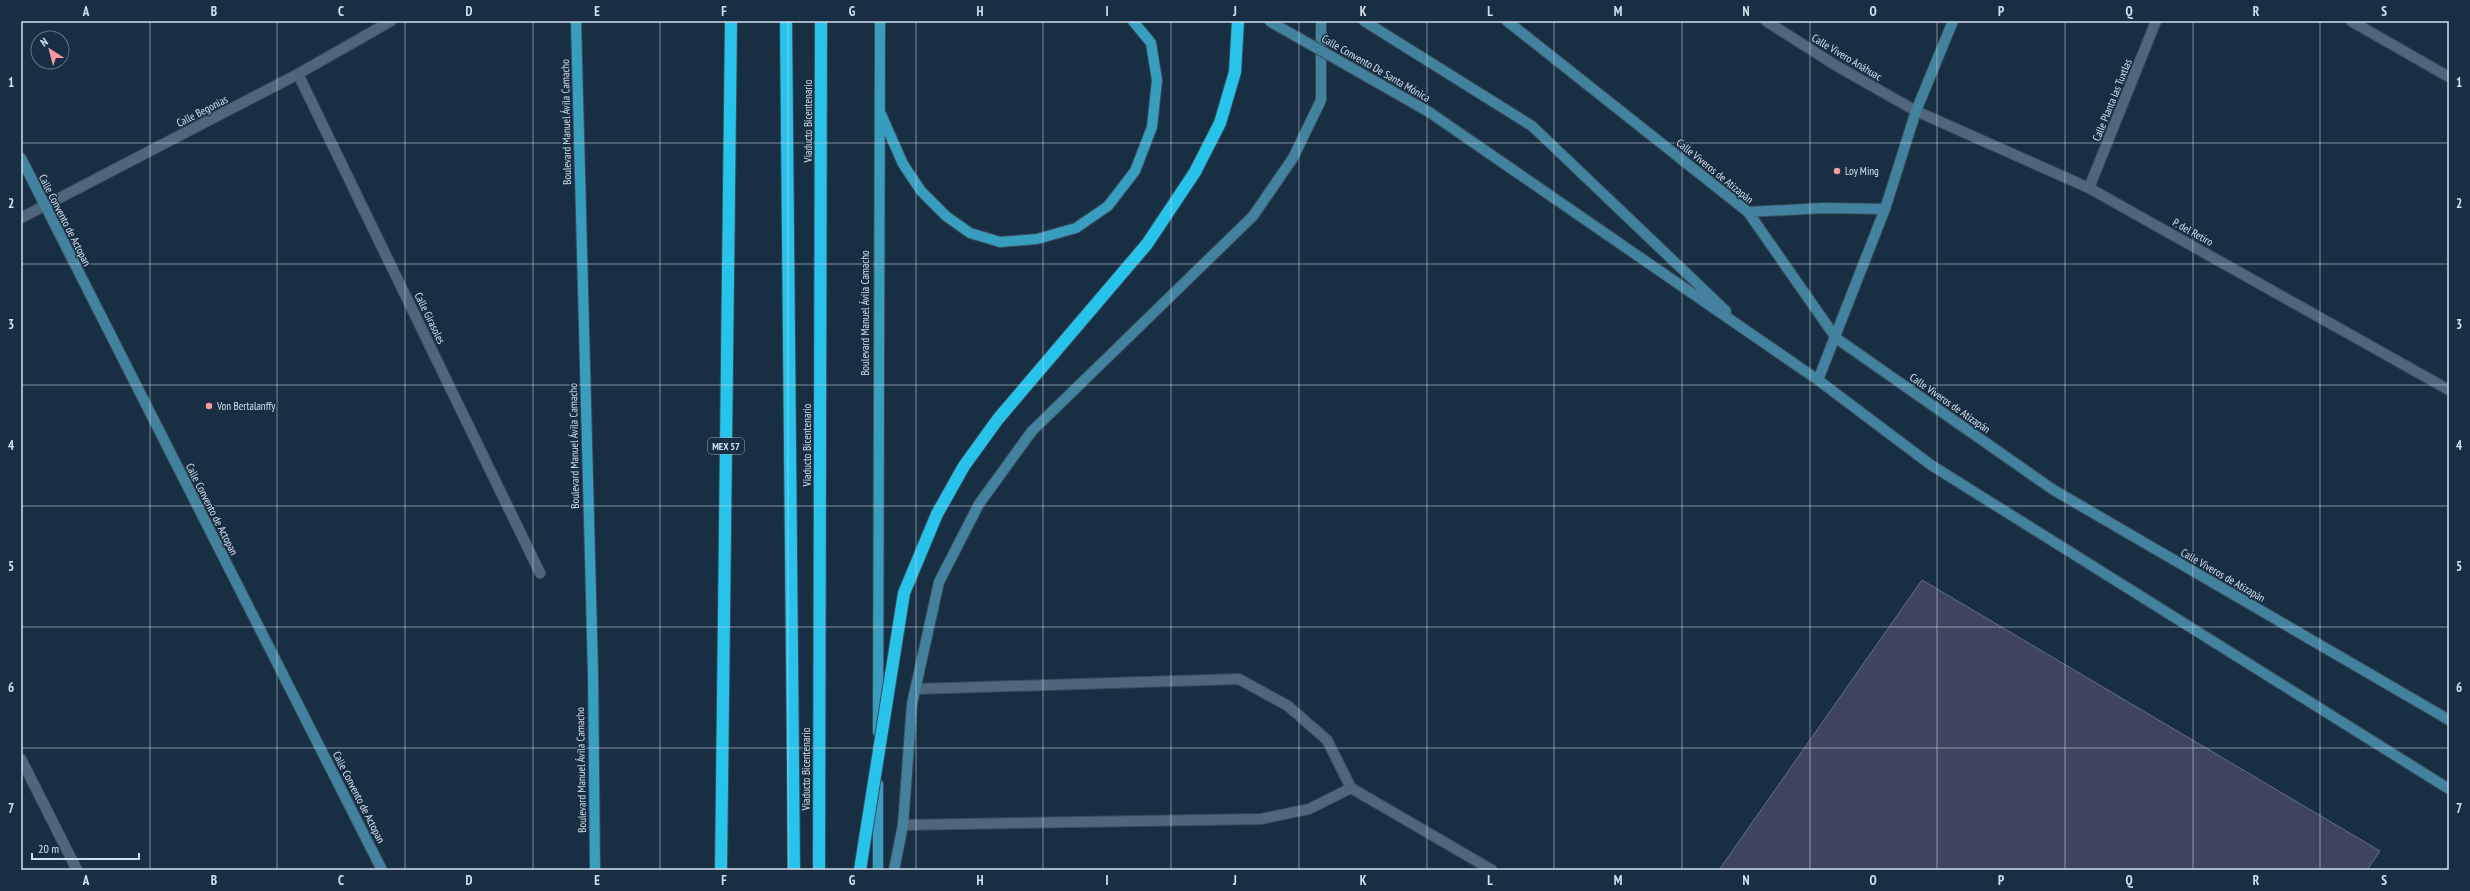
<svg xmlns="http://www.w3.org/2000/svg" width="2470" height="891" viewBox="0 0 2470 891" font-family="'PT Sans Narrow',sans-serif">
	<rect width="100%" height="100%" fill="#182e42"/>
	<path fill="#3e445e" stroke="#666d8a" d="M 1922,580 L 2380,851 L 2367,870 L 1719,870 Z"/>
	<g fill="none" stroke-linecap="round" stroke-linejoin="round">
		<g stroke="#384b5b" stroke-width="12">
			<path id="street" d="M 1766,21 L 1835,65 L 1916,111 L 2089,188 L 2449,390
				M 2351,21 L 2449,77
				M 298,74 L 540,573
				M 2089,188 L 2156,21
				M 21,218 L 298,74 L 391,21
				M 916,689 L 1239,679 L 1288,706 L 1327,740 L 1351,788 L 1492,870
				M 21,759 L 77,870
				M 903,825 L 1261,819 L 1309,809 L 1351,788"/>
		</g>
		<g stroke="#384b5b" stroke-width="12">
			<path id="secondary" d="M 1364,21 L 1532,126 L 1726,311
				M 1507,21 L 1748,212 L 1836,338 L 2052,489 L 2449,720
				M 1429,112 L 1818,380 L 1931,465 L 2449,789
				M 21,158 L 382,870
				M 1748,212 L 1824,208 L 1885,209
				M 1818,380 L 1885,209 L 1916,111 L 1953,21
				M 894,870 L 903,825 L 912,704 L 939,582 L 979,504 L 1032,431 L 1253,216 L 1293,158 L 1321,100 L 1321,21"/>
		</g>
		<g stroke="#384b5b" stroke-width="12">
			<path id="primary" d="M 576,21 L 593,673 L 595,870
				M 880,112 L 903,164 L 921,191 L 946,216 L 970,233 L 1000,242 L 1037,239 L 1076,228 L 1108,206 L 1135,171 L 1152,127 L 1157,80 L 1151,43 L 1133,21
				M 878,732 L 880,21
				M 878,870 L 878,784"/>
		</g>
		<g stroke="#384b5b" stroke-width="14">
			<path id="highway" d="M 786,21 L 794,870
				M 1195,172 L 1220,123 L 1235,72 L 1238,21
				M 721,870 L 731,21
				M 819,870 L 821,21"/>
		</g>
		<use href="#street" stroke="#4f667d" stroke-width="10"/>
		<use href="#secondary" stroke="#43829e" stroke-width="10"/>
		<use href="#primary" stroke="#389ebf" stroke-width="10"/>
		<use href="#highway" stroke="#28c3eb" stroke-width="12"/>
		<g stroke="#384b5b" stroke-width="12" stroke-linecap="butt">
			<path id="secondary-bridge" d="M 1269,21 L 1429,112"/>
		</g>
		<g stroke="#384b5b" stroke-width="14" stroke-linecap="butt">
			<path id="highway-bridge" d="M 860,870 L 904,593 L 937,514 L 964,466 L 998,419 L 1147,244 L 1195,172"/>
		</g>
		<use href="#secondary-bridge" stroke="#43829e" stroke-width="10"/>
		<use href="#highway-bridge" stroke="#28c3eb" stroke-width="12"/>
	</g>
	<path fill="none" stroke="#d3e0ed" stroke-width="1" stroke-opacity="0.55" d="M 150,21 L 150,870M 277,21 L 277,870M 405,21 L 405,870M 533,21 L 533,870M 660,21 L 660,870M 788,21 L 788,870M 916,21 L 916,870M 1043,21 L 1043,870M 1171,21 L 1171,870M 1299,21 L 1299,870M 1427,21 L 1427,870M 1554,21 L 1554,870M 1682,21 L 1682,870M 1810,21 L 1810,870M 1937,21 L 1937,870M 2065,21 L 2065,870M 2193,21 L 2193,870M 2320,21 L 2320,870M 21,143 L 2449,143M 21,264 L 2449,264M 21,385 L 2449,385M 21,506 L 2449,506M 21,627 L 2449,627M 21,748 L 2449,748"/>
	<g fill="#f59b9d" stroke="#182e42" stroke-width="1.5">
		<circle cx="1837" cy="171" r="4"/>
		<circle cx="209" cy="406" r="4"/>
	</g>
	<g text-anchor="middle" stroke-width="3" stroke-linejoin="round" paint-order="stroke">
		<rect fill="#182e42" stroke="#9babba" stroke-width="1" x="708" y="438" width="36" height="16" rx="3"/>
		<g font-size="10" font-weight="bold" fill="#d3e0ed">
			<text x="726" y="450">MEX 57</text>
		</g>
		<g font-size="11" fill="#d3e0ed" stroke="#182e42">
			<text transform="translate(1847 57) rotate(31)" y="4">Calle Vivero Anáhuac</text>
			<text transform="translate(1376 68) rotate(30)" y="4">Calle Convento De Santa Mónica</text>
			<text transform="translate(2112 100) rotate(-68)" y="4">Calle Planta las Tuxtlas</text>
			<text transform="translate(202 111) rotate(-27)" y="4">Calle Begonias</text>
			<text transform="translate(808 121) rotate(-90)" y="4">Viaducto Bicentenario</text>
			<text transform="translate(566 122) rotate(-91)" y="4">Boulevard Manuel Ávila Camacho</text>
			<text transform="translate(1715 171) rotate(39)" y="4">Calle Viveros de Atizapán</text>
			<text transform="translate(65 220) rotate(63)" y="4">Calle Convento de Actopan</text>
			<text transform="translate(2193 232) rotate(29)" y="4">P. del Retiro</text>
			<text transform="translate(865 313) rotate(-90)" y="4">Boulevard Manuel Ávila Camacho</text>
			<text transform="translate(430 318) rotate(64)" y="4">Calle Girasoles</text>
			<text transform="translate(1950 403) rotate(35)" y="4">Calle Viveros de Atizapán</text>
			<text transform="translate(807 445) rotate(-90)" y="4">Viaducto Bicentenario</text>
			<text transform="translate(574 446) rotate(-91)" y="4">Boulevard Manuel Ávila Camacho</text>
			<text transform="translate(212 509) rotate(63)" y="4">Calle Convento de Actopan</text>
			<text transform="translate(2223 575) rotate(30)" y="4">Calle Viveros de Atizapán</text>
			<text transform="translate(806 769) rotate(-90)" y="4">Viaducto Bicentenario</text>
			<text transform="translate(581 770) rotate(-91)" y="4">Boulevard Manuel Ávila Camacho</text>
			<text transform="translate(359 797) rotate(63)" y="4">Calle Convento de Actopan</text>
		</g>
		<g font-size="11" fill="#d3e0ed" stroke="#182e42" text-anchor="start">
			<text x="1845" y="175">Loy Ming</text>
			<text x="217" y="410">Von Bertalanffy</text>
		</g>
	</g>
	<rect width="2470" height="891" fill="none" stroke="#182e42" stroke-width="44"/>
	<g transform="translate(50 50) rotate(324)"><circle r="19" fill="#182e42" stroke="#637586"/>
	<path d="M0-3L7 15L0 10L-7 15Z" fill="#f59b9d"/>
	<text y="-6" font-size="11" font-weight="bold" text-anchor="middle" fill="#d3e0ed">N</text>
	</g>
	<path d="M32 853v6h107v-6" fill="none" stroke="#d3e0ed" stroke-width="2"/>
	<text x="38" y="853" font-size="12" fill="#d3e0ed" stroke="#182e42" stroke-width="3" paint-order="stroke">20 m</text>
	<rect x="22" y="22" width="2426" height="847" fill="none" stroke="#d3e0ed" stroke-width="1.5"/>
	<g font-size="13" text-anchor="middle" font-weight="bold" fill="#d3e0ed">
		<text x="86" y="16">A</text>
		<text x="214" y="16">B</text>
		<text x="341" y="16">C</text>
		<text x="469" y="16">D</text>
		<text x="597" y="16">E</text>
		<text x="724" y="16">F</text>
		<text x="852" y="16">G</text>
		<text x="980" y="16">H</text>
		<text x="1107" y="16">I</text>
		<text x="1235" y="16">J</text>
		<text x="1363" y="16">K</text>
		<text x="1490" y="16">L</text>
		<text x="1618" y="16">M</text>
		<text x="1746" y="16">N</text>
		<text x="1873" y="16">O</text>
		<text x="2001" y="16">P</text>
		<text x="2129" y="16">Q</text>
		<text x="2256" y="16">R</text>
		<text x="2384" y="16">S</text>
		<text x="11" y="87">1</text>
		<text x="2459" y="87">1</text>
		<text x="11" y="208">2</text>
		<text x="2459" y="208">2</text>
		<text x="11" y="329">3</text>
		<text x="2459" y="329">3</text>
		<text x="11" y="450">4</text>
		<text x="2459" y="450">4</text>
		<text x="11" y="571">5</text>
		<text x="2459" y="571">5</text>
		<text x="11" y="692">6</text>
		<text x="2459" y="692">6</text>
		<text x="11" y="813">7</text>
		<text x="2459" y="813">7</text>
		<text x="86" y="885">A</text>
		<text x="214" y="885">B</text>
		<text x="341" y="885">C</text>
		<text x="469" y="885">D</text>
		<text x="597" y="885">E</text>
		<text x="724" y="885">F</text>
		<text x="852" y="885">G</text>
		<text x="980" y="885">H</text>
		<text x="1107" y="885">I</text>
		<text x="1235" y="885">J</text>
		<text x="1363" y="885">K</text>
		<text x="1490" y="885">L</text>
		<text x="1618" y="885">M</text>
		<text x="1746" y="885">N</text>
		<text x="1873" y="885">O</text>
		<text x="2001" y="885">P</text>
		<text x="2129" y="885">Q</text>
		<text x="2256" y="885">R</text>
		<text x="2384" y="885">S</text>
	</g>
</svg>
